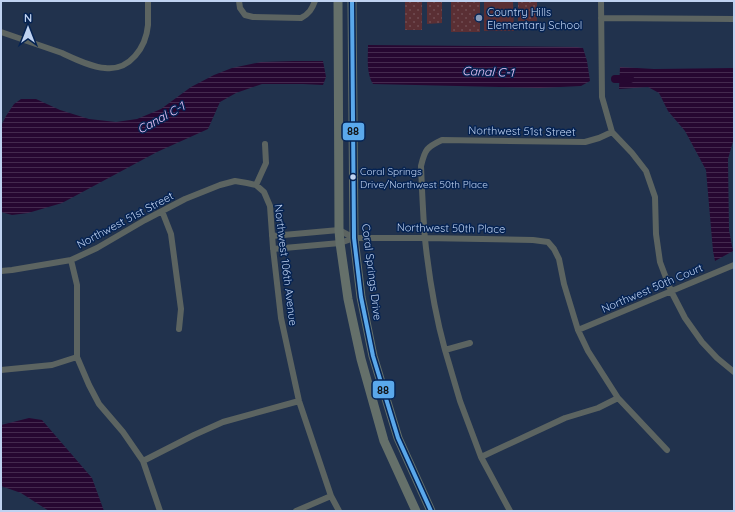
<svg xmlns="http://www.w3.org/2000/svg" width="735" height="512" viewBox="0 0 735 512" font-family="Quicksand,sans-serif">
	<defs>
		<pattern id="park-dots" width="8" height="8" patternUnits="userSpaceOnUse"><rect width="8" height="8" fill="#5a2f34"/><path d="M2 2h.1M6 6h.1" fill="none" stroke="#704c52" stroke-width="1.8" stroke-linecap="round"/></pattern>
		<pattern id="water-rules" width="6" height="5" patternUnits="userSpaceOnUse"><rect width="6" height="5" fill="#260731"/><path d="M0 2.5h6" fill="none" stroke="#442a4f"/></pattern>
	</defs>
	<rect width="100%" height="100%" fill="#21324d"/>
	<path fill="url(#park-dots)" d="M 427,1 L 442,1 L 442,23 L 427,24 Z
		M 451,1 L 480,1 L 480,32 L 451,32 Z
		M 518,1 L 537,1 L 537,21 L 518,21 Z
		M 405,2 L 422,2 L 422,30 L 405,30 Z"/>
	<path fill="#5a2f34" d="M 484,1 L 513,1 L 514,31 L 484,31 Z"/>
	<path fill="url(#water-rules)" d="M 368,45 L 577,47 L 583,48 L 587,61 L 590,81 L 581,86 L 540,88 L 373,84 C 366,72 368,58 368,45 Z
		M 294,61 L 323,61 L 326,77 L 323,85 L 303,84 L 262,84 L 236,93 L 220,102 L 208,129 L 157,152 L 62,203 L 28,213 L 12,215 L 1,212 L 1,126 L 6,116 L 14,104 L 21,99 L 36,99 L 60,110 L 89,119 L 116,122 L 137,119 L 161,109 L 191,87 L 214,75 L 232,68 L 261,62 Z
		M 620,67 L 654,69 L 734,68 L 734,138 L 728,159 L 729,230 L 733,251 L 715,261 L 713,251 L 706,170 L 685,131 L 668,111 L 659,93 L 648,87 L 619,89 Z
		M 29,418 L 42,420 L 92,478 L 104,511 L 49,511 L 21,493 L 1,486 L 1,425 Z"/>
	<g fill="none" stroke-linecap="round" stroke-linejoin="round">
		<path stroke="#260731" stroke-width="8" d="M 615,79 L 630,79"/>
		<path stroke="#5c6461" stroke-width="6" d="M 239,1 L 240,8 L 245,15 L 253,17 L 301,18 C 309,14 312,9 315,1
			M 601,1 L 602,97 L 612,132 L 632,153 L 646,171 L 655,197 L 656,234 L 660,262 L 671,291 L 685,318 L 702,342 L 717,358 L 734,372
			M 601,18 L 734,19
			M 1,32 C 21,39 42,46 62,53 C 75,59 91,67 105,68 C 130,71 146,47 148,25 C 148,17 148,9 148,1
			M 256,185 L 266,163 L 265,144
			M 162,211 L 171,234 L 181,309 L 179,329
			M 272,236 L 339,230 L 354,238
			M 273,249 L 340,243 L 354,238 L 425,238 L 533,240 L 548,242 L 554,249 L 559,259 L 564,284 L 578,330 L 588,351 L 618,398 L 667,450
			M 71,260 L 77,285 L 77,357 L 89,385 L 99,404 L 123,432 L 143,461 L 160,511
			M 1,271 L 12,270 L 71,260 L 97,248 L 145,220 L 185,199 L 220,185 L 235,181 L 247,183 L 256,185 L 264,192 L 270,206 L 273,248 L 281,318 L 299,401 L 331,496 L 339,511
			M 578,330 L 734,265
			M 470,343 L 445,350 L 460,401 L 481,457 L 510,511
			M 445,350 C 435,314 429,277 425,239 C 423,215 422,190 421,166 C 425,149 427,147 442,140 L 585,142 L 599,138 L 612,132
			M 1,370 L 52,365 L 77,357
			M 481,457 L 565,418 L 598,408 L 618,398
			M 143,461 L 194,435 L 223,422 L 299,401
			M 296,511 L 331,496"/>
		<path stroke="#65706a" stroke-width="9" d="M 338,1 L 339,230 L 340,243 L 348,299 L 361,359 L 384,441 L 416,511
			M 352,1 L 354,238 L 361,297 L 373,356 L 398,438 L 431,511"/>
		<g stroke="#052353" stroke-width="7">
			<path id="bus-1" d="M 352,1 L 354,238 L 361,297 L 373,356 L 398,438 L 431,511"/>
		</g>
		<use href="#bus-1" stroke="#5aa8eb" stroke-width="4"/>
	</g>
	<circle fill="#889ab8" stroke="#052353" stroke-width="1.5" cx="479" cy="18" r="4"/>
	<circle fill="#bfd2f1" stroke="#052353" stroke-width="1.5" cx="353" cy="177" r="3.5"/>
	<g text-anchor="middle" stroke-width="3" stroke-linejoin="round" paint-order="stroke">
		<g font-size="10" fill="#bfd2f1" stroke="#052353" text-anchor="start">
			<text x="360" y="175">Coral Springs<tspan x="360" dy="13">Drive/Northwest 50th Place</tspan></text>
		</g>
		<g font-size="11" fill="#bfd2f1" stroke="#052353" text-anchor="start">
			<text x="487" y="16">Country Hills<tspan x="487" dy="13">Elementary School</tspan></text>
		</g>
		<g font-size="11" fill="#bfd2f1" stroke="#052353">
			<text transform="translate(522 131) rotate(1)" y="4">Northwest 51st Street</text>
			<text transform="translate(125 220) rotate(-28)" y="4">Northwest 51st Street</text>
			<text transform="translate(451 228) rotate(1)" y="4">Northwest 50th Place</text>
			<text transform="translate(286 265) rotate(83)" y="4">Northwest 106th Avenue</text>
			<text transform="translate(372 272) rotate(83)" y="4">Coral Springs Drive</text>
			<text transform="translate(652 288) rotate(-23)" y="4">Northwest 50th Court</text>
		</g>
		<g font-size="12" font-style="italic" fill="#f0c6fa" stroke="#052353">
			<text transform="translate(488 72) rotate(2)" y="4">Canal C-1</text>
			<text transform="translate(161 118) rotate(-29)" y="4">Canal C-1</text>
		</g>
	</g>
	<g stroke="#052353" stroke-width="1.5">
		<rect x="342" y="122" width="23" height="19" rx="4" fill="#5aa8eb"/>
		<rect x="372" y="380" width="23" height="19" rx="4" fill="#5aa8eb"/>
	</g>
	<g font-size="11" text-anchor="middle" font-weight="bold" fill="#111">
		<text x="353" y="135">88</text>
		<text x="383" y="394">88</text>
	</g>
	<rect width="735" height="512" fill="none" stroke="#bfd2f1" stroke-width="4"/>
	<g transform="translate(28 28)" stroke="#052353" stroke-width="3" paint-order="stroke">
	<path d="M0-3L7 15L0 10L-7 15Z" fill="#bfd2f1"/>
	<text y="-6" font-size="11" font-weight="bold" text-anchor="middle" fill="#bfd2f1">N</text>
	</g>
</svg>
